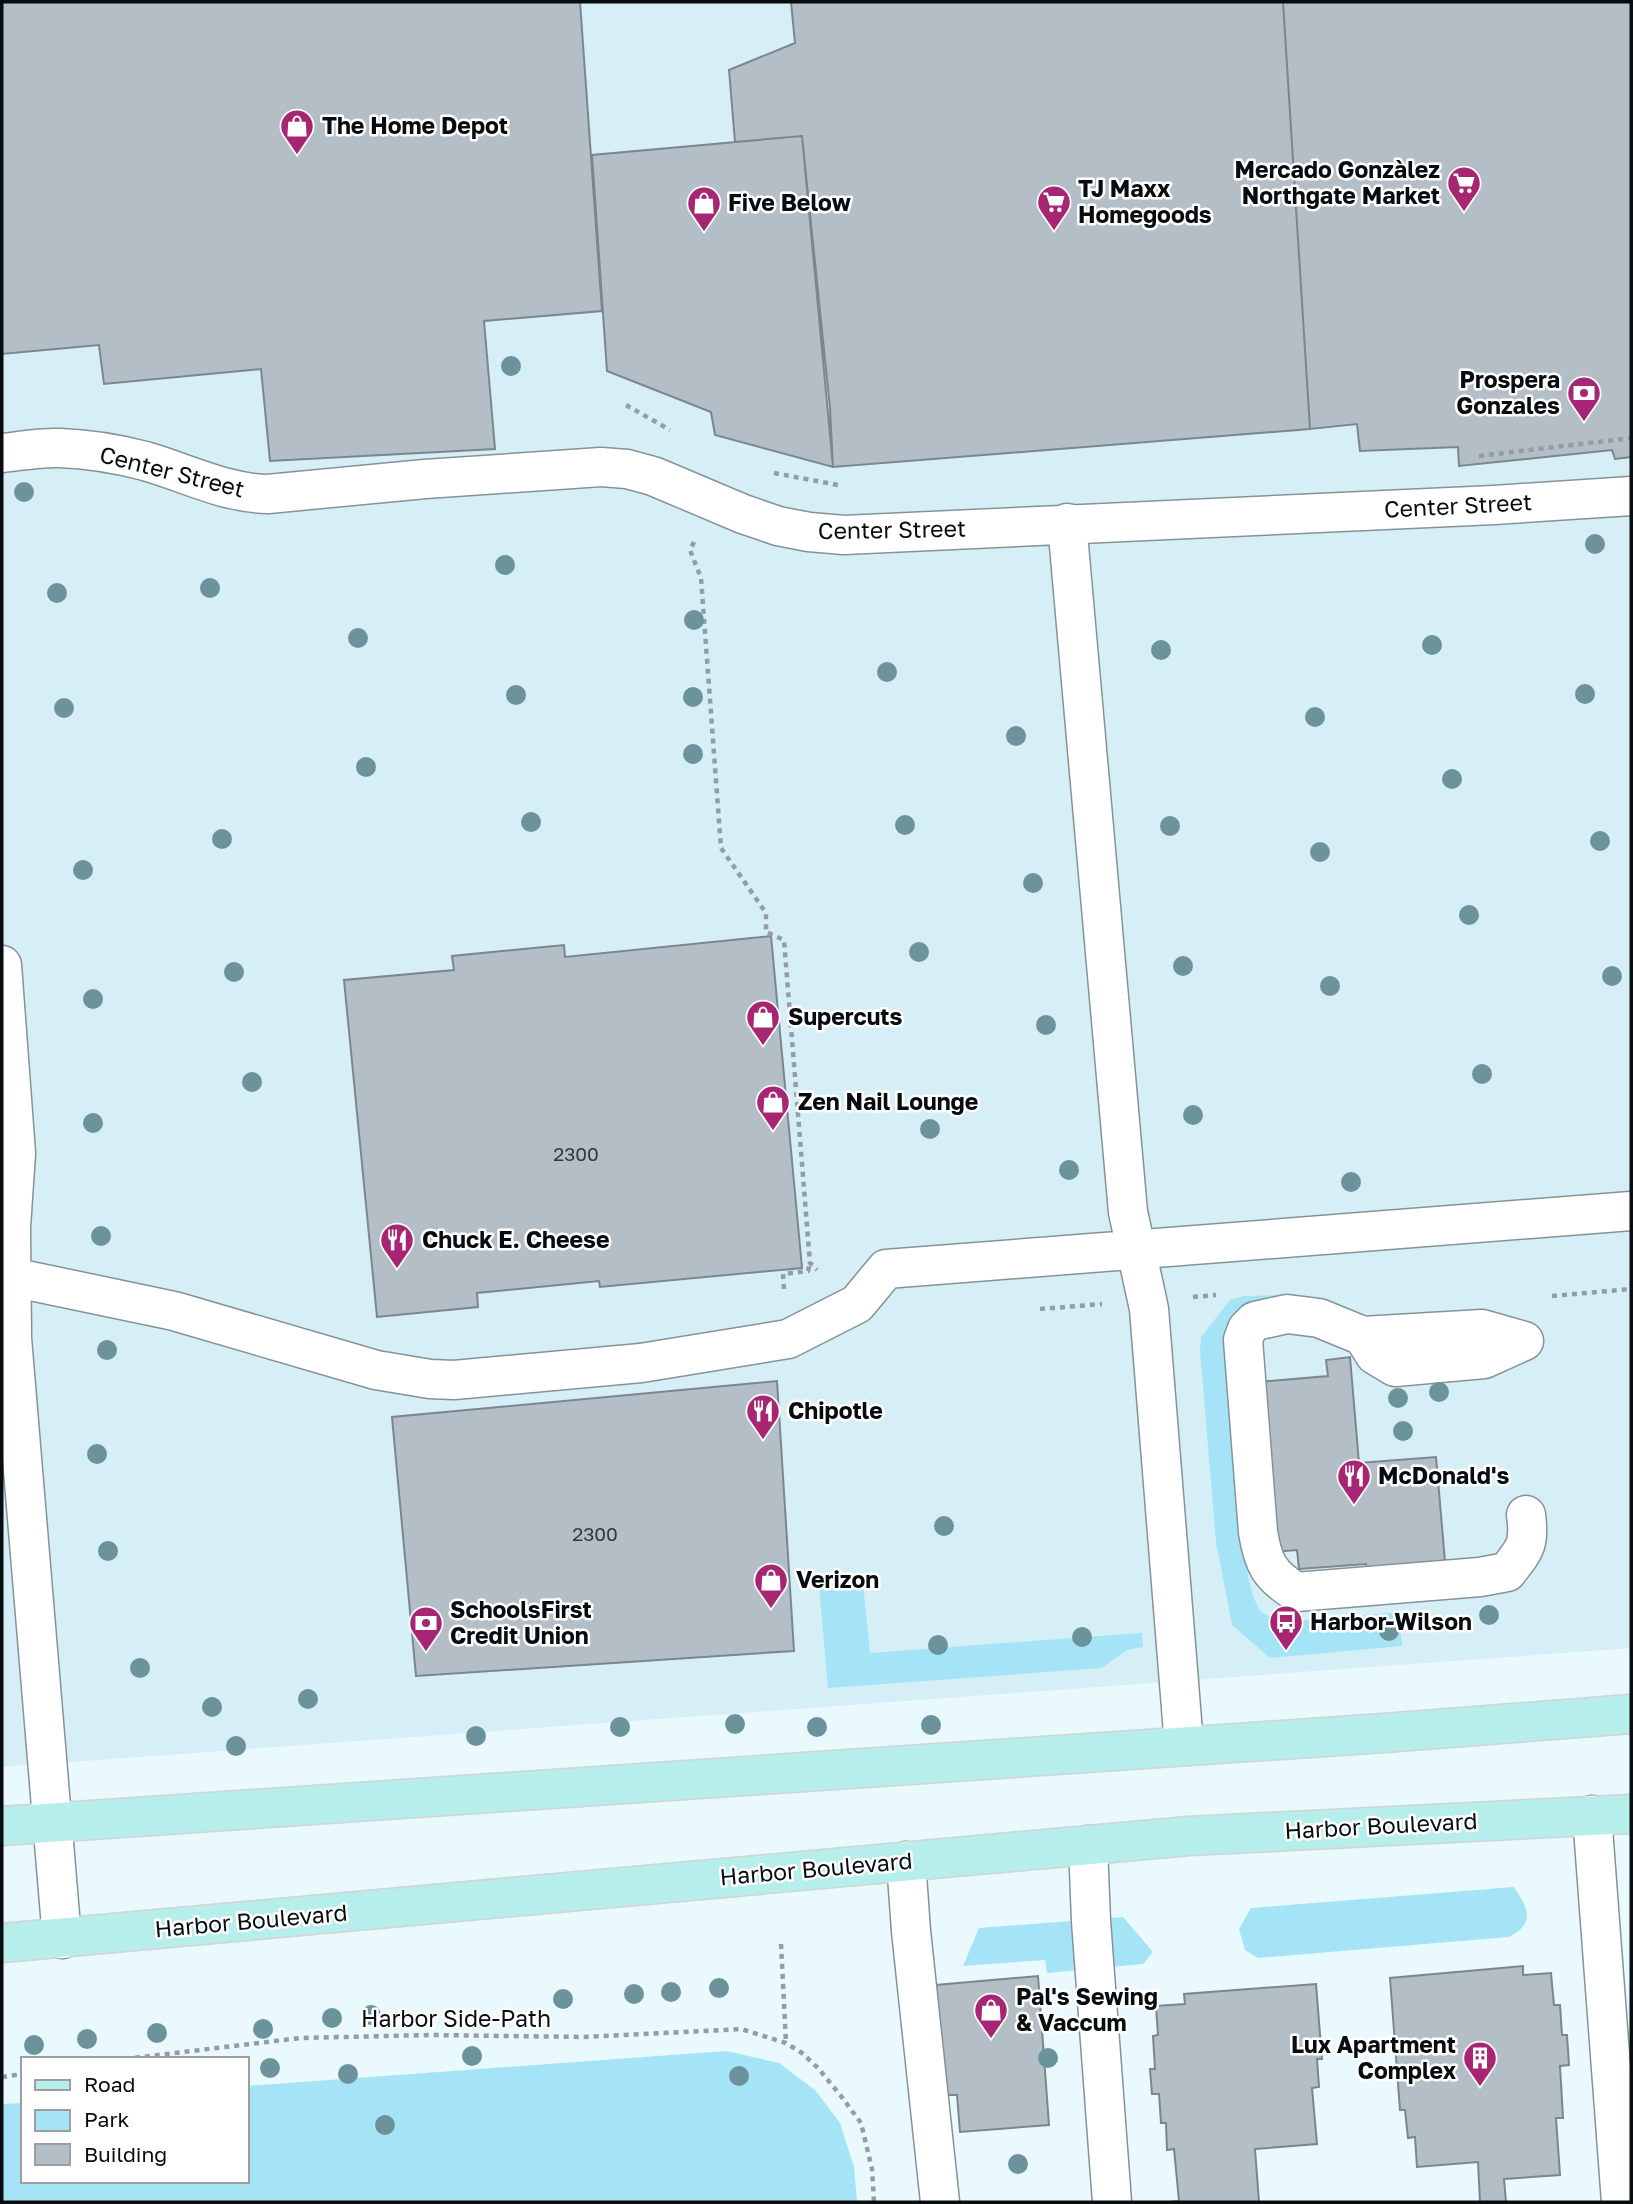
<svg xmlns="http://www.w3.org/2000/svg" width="1633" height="2204" viewBox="0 0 1633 2204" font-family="'Golos Text',sans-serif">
	<rect width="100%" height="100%" fill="#e9f9fd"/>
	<path fill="#d6eef5" d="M 2,2 L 1631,2 L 1631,1648 L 2,1767 Z"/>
	<path fill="#a5e4f6" d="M 1285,1295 L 1252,1305 L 1241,1545 L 1253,1597 L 1261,1612 L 1278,1620 L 1313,1620 L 1398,1612 L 1402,1646 L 1270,1658 L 1232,1625 L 1216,1542 L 1200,1350 L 1201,1337 L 1230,1300 L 1244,1296 Z
		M 863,1583 L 870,1653 L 1142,1633 L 1143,1647 L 1127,1650 L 1102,1668 L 828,1688 L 819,1586 Z
		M 1514,1887 C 1528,1908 1536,1923 1509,1937 L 1258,1958 L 1245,1950 L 1239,1929 L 1251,1908 Z
		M 1123,1917 L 1153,1952 L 1143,1964 L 1047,1973 L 1045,1960 L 963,1966 L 979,1928 Z
		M 726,2051 L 779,2063 L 815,2090 L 840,2123 L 854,2167 L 857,2202 L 2,2202 L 2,2104 L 23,2103 L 23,2181 L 247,2181 L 247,2086 Z"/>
	<path fill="#b4bec7" stroke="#7c868e" stroke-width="2" d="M 2,2 L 580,2 L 602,311 L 484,321 L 495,449 L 270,461 L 261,369 L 104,384 L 99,345 L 2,354 Z
		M 791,2 L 1283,2 L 1310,429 L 833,467 L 830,408 L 802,136 L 735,142 L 729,70 L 795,43 Z
		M 1283,2 L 1631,2 L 1631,457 L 1615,459 L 1612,450 L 1459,466 L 1458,447 L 1360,451 L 1357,424 L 1310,429 Z
		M 802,136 L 833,467 L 715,435 L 711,412 L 607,371 L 592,155 Z
		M 771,936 L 802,1268 L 600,1287 L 599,1281 L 477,1293 L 478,1307 L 377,1317 L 344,980 L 454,970 L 452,956 L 564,945 L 565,957 Z
		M 1350,1357 L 1359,1463 L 1436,1457 L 1446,1573 L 1367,1579 L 1366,1564 L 1299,1569 L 1297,1550 L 1272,1552 L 1258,1382 L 1328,1376 L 1326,1360 Z
		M 777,1381 L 794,1651 L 416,1676 L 392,1417 Z
		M 1523,1966 L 1523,1975 L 1551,1973 L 1554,2005 L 1560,2005 L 1562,2035 L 1567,2035 L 1569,2065 L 1560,2066 L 1563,2118 L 1556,2118 L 1560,2175 L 1504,2179 L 1506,2202 L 1480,2202 L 1478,2162 L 1417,2167 L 1415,2137 L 1408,2138 L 1405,2110 L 1400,2110 L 1390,1978 Z
		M 1038,1976 L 1049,2125 L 960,2132 L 957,2095 L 943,2095 L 936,1985 Z
		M 1316,1984 L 1322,2059 L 1317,2059 L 1319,2087 L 1312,2088 L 1317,2144 L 1255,2149 L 1259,2202 L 1169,2202 L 1179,2201 L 1174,2149 L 1167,2150 L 1166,2123 L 1161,2123 L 1159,2094 L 1152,2094 L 1150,2069 L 1155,2069 L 1153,2036 L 1158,2035 L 1156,2006 L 1185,2004 L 1184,1994 Z"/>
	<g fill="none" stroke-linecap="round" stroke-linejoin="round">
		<g stroke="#859398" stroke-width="41">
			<path id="minor" d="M 2,453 C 21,451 41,447 60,448 C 88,449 118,454 145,461 C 187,473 224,493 268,494 L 425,479 L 601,467 L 627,469 L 653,476 L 743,514 L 778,526 L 809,532 L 844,535 L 1494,505 L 1631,496
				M 1067,523 L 1128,1212 L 1149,1309 L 1184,1745
				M 2,965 L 16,1153 L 11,1227 L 12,1338 L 62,1939
				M 2,1275 L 174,1311 L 376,1370 L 430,1379 L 454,1380 L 641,1363 L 788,1339 L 857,1304 L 886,1269 L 1631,1211
				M 1363,1336 L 1375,1355 L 1395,1367 L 1484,1359 L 1524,1341
				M 1524,1341 L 1482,1329 L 1363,1336 L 1319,1318 L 1287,1314 L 1255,1321 L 1247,1329 L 1243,1340 L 1258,1532 C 1263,1563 1269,1575 1296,1592 L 1480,1577 L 1507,1572 C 1525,1549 1530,1545 1526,1515
				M 1592,1815 L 1621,2202
				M 1088,1845 L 1091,1921 L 1112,2202
				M 906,1861 L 911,1931 L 940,2202"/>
		</g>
		<g stroke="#d2d3d4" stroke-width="41">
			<path id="major" d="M 2,1826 L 1384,1733 L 1631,1714
				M 2,1943 L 1189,1836 L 1631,1814"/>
		</g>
		<path stroke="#929ea1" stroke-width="4.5" stroke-dasharray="5 5" stroke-linecap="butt" d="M 626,405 L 670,430
			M 1479,456 L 1631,438
			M 774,473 L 838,485
			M 694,542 L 690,550 L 701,578 L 721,848 L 766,913 L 766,932 L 784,940 L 810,1263 L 817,1270
			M 784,1289 L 783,1274 L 808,1271 L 810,1263
			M 1552,1296 L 1631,1289
			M 1193,1297 L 1216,1295
			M 1040,1309 L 1102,1304
			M 781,1944 L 786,2043
			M 125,2059 L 300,2038 L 430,2035 L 584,2037 L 741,2029 L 786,2043 L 802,2053 L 818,2068 L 841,2096 L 861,2123 L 872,2169 L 874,2202
			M 2,2077 L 23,2074"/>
		<use href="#minor" stroke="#fff" stroke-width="38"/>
		<use href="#major" stroke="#b5eeeb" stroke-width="38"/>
	</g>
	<g fill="#6c939c">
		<circle cx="511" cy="366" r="10"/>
		<circle cx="24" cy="492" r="10"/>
		<circle cx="1595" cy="544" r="10"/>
		<circle cx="505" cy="565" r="10"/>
		<circle cx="210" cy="588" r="10"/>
		<circle cx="57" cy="593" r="10"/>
		<circle cx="694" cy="620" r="10"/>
		<circle cx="358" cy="638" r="10"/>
		<circle cx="1432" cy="645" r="10"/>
		<circle cx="1161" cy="650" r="10"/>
		<circle cx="887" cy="672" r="10"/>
		<circle cx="1585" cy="694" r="10"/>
		<circle cx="516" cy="695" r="10"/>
		<circle cx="693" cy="697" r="10"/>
		<circle cx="64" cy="708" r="10"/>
		<circle cx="1315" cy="717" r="10"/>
		<circle cx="1016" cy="736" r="10"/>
		<circle cx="693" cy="754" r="10"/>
		<circle cx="366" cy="767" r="10"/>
		<circle cx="1452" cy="779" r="10"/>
		<circle cx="531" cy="822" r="10"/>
		<circle cx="905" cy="825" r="10"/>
		<circle cx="1170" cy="826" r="10"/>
		<circle cx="222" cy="839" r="10"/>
		<circle cx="1600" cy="841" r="10"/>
		<circle cx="1320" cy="852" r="10"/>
		<circle cx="83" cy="870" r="10"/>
		<circle cx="1033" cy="883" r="10"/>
		<circle cx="1469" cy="915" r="10"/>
		<circle cx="919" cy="952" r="10"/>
		<circle cx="1183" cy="966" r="10"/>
		<circle cx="234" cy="972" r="10"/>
		<circle cx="1612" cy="976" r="10"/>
		<circle cx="1330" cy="986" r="10"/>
		<circle cx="93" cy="999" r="10"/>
		<circle cx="1046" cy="1025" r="10"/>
		<circle cx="1482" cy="1074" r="10"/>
		<circle cx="252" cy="1082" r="10"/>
		<circle cx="1193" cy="1115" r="10"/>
		<circle cx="93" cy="1123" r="10"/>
		<circle cx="930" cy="1129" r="10"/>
		<circle cx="1069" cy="1170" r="10"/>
		<circle cx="1351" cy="1182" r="10"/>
		<circle cx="101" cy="1236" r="10"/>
		<circle cx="107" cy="1350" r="10"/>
		<circle cx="1439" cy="1392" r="10"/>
		<circle cx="1398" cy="1398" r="10"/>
		<circle cx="1403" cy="1431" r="10"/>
		<circle cx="97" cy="1454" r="10"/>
		<circle cx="944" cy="1526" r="10"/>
		<circle cx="108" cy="1551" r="10"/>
		<circle cx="1489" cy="1615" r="10"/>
		<circle cx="1389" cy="1631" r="10"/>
		<circle cx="1082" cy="1637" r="10"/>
		<circle cx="938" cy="1645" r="10"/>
		<circle cx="140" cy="1668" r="10"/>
		<circle cx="308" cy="1699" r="10"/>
		<circle cx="212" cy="1707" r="10"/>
		<circle cx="735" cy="1724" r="10"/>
		<circle cx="931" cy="1725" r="10"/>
		<circle cx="620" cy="1727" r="10"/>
		<circle cx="817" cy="1727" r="10"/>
		<circle cx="476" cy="1736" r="10"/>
		<circle cx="236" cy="1746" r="10"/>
		<circle cx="719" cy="1988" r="10"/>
		<circle cx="671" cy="1992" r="10"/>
		<circle cx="634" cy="1994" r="10"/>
		<circle cx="563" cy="1999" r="10"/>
		<circle cx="371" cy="2015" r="10"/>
		<circle cx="332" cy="2018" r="10"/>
		<circle cx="263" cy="2029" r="10"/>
		<circle cx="157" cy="2033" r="10"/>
		<circle cx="87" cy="2039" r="10"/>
		<circle cx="34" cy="2045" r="10"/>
		<circle cx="472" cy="2056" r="10"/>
		<circle cx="1048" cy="2058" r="10"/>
		<circle cx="270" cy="2068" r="10"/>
		<circle cx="348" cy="2074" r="10"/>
		<circle cx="739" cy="2076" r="10"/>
		<circle cx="385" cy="2125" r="10"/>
		<circle cx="1018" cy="2164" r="10"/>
	</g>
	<defs>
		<g id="shop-pin" transform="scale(1.75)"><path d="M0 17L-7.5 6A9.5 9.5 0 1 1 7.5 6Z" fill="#a72674" stroke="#fff"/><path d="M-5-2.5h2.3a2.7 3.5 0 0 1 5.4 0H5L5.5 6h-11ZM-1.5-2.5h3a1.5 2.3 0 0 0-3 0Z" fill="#fff"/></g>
		<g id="supermarket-pin" transform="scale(1.75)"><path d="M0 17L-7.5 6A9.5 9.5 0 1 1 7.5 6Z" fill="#a72674" stroke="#fff"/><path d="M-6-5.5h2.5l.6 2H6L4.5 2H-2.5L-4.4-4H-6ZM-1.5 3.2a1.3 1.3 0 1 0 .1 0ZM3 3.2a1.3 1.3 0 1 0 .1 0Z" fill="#fff"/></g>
		<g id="bank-pin" transform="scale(1.75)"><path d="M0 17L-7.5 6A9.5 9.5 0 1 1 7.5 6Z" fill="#a72674" stroke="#fff"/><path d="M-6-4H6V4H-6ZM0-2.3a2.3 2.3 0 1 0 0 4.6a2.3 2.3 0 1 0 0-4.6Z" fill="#fff"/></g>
		<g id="restaurant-pin" transform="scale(1.75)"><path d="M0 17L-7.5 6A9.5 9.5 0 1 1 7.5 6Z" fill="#a72674" stroke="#fff"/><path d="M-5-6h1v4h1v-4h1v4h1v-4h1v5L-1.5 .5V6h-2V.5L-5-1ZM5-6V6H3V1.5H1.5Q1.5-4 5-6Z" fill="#fff"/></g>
		<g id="bus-pin" transform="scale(1.75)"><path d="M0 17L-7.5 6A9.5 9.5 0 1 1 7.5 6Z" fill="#a72674" stroke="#fff"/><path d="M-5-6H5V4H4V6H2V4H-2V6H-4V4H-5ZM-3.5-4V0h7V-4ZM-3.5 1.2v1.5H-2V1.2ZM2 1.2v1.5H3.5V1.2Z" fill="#fff"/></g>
		<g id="building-pin" transform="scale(1.75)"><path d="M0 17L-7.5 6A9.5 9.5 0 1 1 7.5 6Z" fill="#a72674" stroke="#fff"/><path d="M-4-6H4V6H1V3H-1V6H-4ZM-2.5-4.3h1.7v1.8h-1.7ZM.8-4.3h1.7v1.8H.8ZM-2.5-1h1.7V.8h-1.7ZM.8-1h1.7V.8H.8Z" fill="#fff"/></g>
	</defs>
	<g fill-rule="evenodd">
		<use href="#shop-pin" x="297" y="126"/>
		<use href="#supermarket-pin" x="1464" y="183"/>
		<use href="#supermarket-pin" x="1054" y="202"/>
		<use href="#shop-pin" x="704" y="203"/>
		<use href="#bank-pin" x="1584" y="393"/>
		<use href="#shop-pin" x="763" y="1017"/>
		<use href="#shop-pin" x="773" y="1102"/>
		<use href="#restaurant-pin" x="397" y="1240"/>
		<use href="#restaurant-pin" x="763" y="1411"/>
		<use href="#restaurant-pin" x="1354" y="1476"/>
		<use href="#shop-pin" x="771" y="1580"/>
		<use href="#bus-pin" x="1286" y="1622"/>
		<use href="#bank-pin" x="426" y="1623"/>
		<use href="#shop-pin" x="991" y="2010"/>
		<use href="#building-pin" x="1480" y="2058"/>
	</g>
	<g text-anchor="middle" stroke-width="5" stroke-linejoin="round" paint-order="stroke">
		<g font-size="19" fill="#32383c">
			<text x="576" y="1161">2300</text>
			<text x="595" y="1541">2300</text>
		</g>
		<g font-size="23" font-weight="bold" fill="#070c0e" stroke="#fff" text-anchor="start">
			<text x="322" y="134">The Home Depot</text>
			<text x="1440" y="178" text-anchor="end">Mercado Gonzàlez<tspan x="1440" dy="26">Northgate Market</tspan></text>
			<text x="1078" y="197">TJ Maxx<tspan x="1078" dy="26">Homegoods</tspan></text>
			<text x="728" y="211">Five Below</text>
			<text x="1560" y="388" text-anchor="end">Prospera<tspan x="1560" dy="26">Gonzales</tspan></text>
			<text x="788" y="1025">Supercuts</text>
			<text x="798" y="1110">Zen Nail Lounge</text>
			<text x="422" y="1248">Chuck E. Cheese</text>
			<text x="788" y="1419">Chipotle</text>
			<text x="1378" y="1484">McDonald's</text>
			<text x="796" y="1588">Verizon</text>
			<text x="450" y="1618">SchoolsFirst<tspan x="450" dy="26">Credit Union</tspan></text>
			<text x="1310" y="1630">Harbor-Wilson</text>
			<text x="1016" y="2005">Pal's Sewing<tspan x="1016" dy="26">&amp; Vaccum</tspan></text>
			<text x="1456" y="2053" text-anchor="end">Lux Apartment<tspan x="1456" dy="26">Complex</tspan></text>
		</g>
		<g font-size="23" fill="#070c0e" stroke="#fff">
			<text transform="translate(172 472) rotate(14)" y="8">Center Street</text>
			<text transform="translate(1458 506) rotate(-3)" y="8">Center Street</text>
			<text transform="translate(892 530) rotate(-1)" y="8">Center Street</text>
			<text transform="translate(1381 1826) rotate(-3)" y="8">Harbor Boulevard</text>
			<text transform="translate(816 1869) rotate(-5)" y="8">Harbor Boulevard</text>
			<text transform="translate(251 1921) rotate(-5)" y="8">Harbor Boulevard</text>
			<text x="456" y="2027">Harbor Side-Path</text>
		</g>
	</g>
	<rect width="1633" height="2204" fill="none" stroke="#070c0e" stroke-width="7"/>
	<rect x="21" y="2057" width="228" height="126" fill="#ffffff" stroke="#9c9e9f" stroke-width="2"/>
	<rect x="35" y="2080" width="35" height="10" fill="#b5eeeb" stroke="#9c9e9f" stroke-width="2"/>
	<text x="84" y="2092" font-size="21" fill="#070c0e">Road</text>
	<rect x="35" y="2110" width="35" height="21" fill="#a5e4f6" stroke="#9c9e9f" stroke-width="2"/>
	<text x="84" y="2127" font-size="21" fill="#070c0e">Park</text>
	<rect x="35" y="2144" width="35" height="21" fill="#b4bec7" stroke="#9c9e9f" stroke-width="2"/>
	<text x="84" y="2162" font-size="21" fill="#070c0e">Building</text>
</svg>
